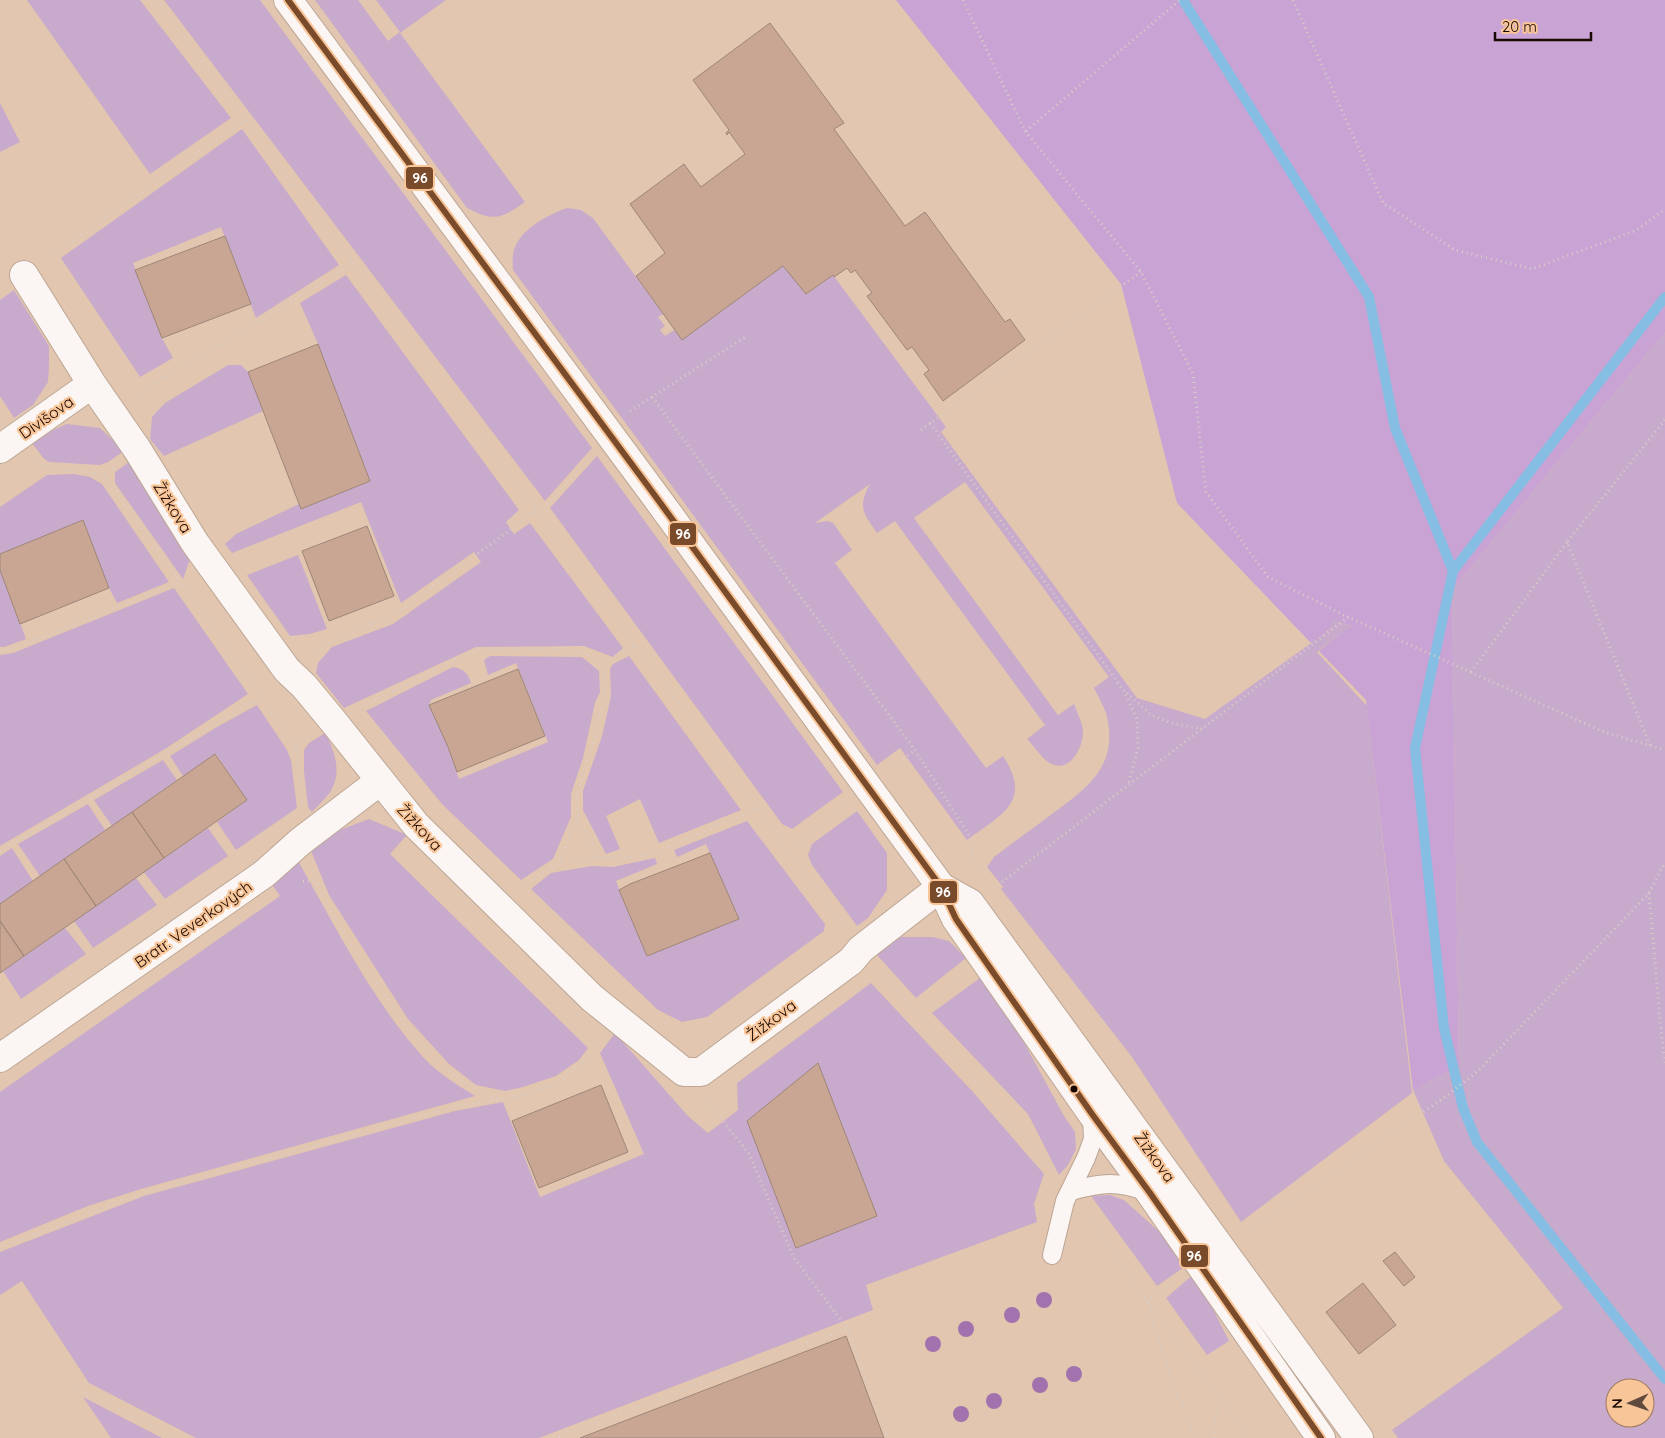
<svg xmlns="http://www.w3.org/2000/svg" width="1665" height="1438" viewBox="0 0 1665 1438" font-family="Quicksand,sans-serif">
	<rect width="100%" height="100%" fill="#e2c6af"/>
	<path fill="#c8aacc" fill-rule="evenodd" d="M 27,0 L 140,0 L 231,118 L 150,174 Z
		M 164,0 L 260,0 L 592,448 L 545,501 Z
		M 315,0 L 358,0 L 388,41 L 400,32 L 376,0 L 446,0 L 400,33 L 525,202 C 501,219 494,222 467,208 Z
		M 0,103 L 20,142 L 0,152 Z
		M 242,129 L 339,265 L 256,318 L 221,227 L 133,263 L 162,338 L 173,358 L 140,377 L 61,258 Z
		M 567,208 L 581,210 L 593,218 L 663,314 L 658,317 L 665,326 L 660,330 L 665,336 L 674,330 L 682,340 L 783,266 L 807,294 L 833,275 L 946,427 L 941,432 L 1137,698 L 1205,719 L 1328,631 L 1330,617 L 1354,628 L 1345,630 L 1317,652 L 1367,706 L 1412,1093 L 1241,1222 L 1132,1057 L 1001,889 L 1003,887 L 987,867 L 994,857 C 1015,841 1036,826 1056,811 C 1092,785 1119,762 1106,713 C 1103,705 1098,696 1094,688 L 1109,677 L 965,482 L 914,518 L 1058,715 L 1074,704 C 1077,712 1082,722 1083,730 C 1084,747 1069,776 1048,762 C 1041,757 1034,746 1027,739 L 1045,725 L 895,521 L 877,533 C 862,511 858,507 870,484 L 815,523 L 827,521 L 833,523 L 852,550 L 835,563 L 986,768 L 1003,756 C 1033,802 1002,814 967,840 L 900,748 L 877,765 L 513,270 C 513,265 512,260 513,255 C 516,231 547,215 567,208 Z
		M 346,275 L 519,510 L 506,522 L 514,534 L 530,523 L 623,648 L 613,657 L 584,646 L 476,647 L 344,708 L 316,673 L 318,663 L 332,647 L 393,624 L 481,562 L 474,552 L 401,603 L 361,502 L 232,553 L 225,544 L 236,534 L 299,504 L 301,509 L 370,481 L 318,344 L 300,303 Z
		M 14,290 L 49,346 L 49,366 L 48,382 L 33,405 L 14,418 L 0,396 L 0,300 Z
		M 1665,332 L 1665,1438 L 1398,1438 L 1392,1430 L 1563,1308 L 1444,1161 L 1413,1090 L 1459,1066 L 1452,590 ZM 1615,1388 L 1645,1388 L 1645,1418 L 1615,1418 Z
		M 228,365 L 241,365 L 248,372 L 263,411 L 164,456 L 150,439 L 152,417 L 165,403 Z
		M 67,424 L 100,428 L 124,451 L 108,462 L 100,465 L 49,462 L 44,459 L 32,443 L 40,436 Z
		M 597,456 L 843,792 L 792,829 L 782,824 L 550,508 Z
		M 132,460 L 191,556 L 183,579 L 115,483 L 115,472 Z
		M 74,474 L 90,477 L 102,484 L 169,582 L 117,603 L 109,588 L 83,520 L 0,554 L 0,507 L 47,475 Z
		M 298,555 L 327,629 L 310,634 L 290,636 L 247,575 Z
		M 0,570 L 26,639 L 4,647 L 0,647 Z
		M 174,588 L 248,694 L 165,749 L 0,846 L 0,655 L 13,653 Z
		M 490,656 L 582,657 L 599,671 L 600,692 L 595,703 L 583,758 L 571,794 L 571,817 L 553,859 L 521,880 L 442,804 L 366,711 L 453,667 C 464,669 468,673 471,683 L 431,700 L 429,705 L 448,747 L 459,779 L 548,742 L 516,663 L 488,675 L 484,660 Z
		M 629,656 L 741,810 L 659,843 L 640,799 L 606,816 L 620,849 L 606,854 L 583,810 L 583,791 L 602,736 L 611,696 L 610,669 L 613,664 Z
		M 257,705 L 287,750 L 291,760 L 297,808 L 236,850 L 217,822 L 247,800 L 216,754 L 183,776 L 170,756 L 217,727 Z
		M 325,733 C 334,749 341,769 333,787 C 329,796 318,805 312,812 L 308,807 L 304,771 L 304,750 L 309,743 Z
		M 163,760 L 177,780 L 112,826 L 94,800 Z
		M 88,804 L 105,830 L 40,876 L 18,844 Z
		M 857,811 L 887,853 L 887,890 L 868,918 L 857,926 L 812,865 L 808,855 L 812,844 Z
		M 369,819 L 407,835 L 390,854 L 588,1048 L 579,1060 L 556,1076 L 523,1087 L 505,1091 L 476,1085 L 449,1064 L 408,1019 L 329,895 L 311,851 L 337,831 Z
		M 747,821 L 825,924 L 824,931 L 707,1017 L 682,1022 L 658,1010 L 531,889 L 551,873 L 592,866 L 613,867 L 655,858 L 657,864 L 616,881 L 647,956 L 738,919 L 706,844 L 677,857 L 674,850 Z
		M 208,828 L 228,856 L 165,899 L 144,872 Z
		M 12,848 L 33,881 L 0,904 L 0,856 Z
		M 297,859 C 336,927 371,999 423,1057 C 436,1072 459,1086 475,1096 L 141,1189 L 88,1206 L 0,1242 L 0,1092 L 280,896 L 268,879 Z
		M 136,878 L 157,905 L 93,948 L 74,921 Z
		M 65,928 L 86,954 L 21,999 L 3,971 Z
		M 901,937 L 933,937 L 949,941 L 966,958 L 916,998 L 876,954 Z
		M 980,978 L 1008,1013 L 1064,1116 L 1075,1132 L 1076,1149 L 1068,1165 L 1059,1175 L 1028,1114 L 932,1013 Z
		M 871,983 L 973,1092 L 1044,1174 L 1034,1204 L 1037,1222 L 866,1285 L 873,1310 L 539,1438 L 196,1438 L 89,1383 L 22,1281 L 0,1295 L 0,1252 L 144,1196 L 455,1111 L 503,1102 L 540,1197 L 644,1154 L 600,1053 L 615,1033 L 688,1116 L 708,1133 L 738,1110 L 737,1083 Z
		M 1110,1195 L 1124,1200 L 1183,1253 L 1190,1263 L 1157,1286 L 1091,1196 Z
		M 1195,1273 L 1229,1341 L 1207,1355 L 1166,1298 Z
		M 83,1397 L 162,1438 L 111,1438 Z"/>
	<path fill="#c8a3d4" d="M 896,0 L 1665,0 L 1665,332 L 1452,590 L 1459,1066 L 1413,1090 L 1366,700 L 1319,651 L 1345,630 L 1353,627 L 1331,618 C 1334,630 1321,636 1311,643 L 1177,503 L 1121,284 Z"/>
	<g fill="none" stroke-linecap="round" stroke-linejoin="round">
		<path stroke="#86bde3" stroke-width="10" d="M 1183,0 L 1369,297 L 1395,428 L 1453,571
			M 1665,297 L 1453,571 L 1415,748 L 1444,1028 L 1463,1108 L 1477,1142 L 1665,1379"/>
	</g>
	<path fill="#c9a693" stroke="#9d8678" d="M 770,23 L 844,123 L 834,129 L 905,226 L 925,212 L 1005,322 L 1010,319 L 1025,340 L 943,401 L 924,374 L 929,370 L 912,347 L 907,350 L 867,296 L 872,293 L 855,270 L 851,273 L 847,268 L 834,277 L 833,275 L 806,294 L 783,266 L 682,340 L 636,276 L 665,253 L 630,204 L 684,164 L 701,187 L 745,154 L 729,132 L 727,135 L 726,133 L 729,130 L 693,80 Z
		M 225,236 L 251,304 L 162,338 L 135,270 Z
		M 318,344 L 370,481 L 301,509 L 248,372 Z
		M 83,520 L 109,588 L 20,624 L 0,570 L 0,554 Z
		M 367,526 L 394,596 L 329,621 L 302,551 Z
		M 518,669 L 545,736 L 457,772 L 448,747 L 429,705 Z
		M 215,754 L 247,800 L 164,858 L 132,812 Z
		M 132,812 L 164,858 L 96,906 L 64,859 Z
		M 710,853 L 739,919 L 647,956 L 619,890 L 630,884 Z
		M 64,859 L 96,906 L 24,956 L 0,921 L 0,904 Z
		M 0,921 L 24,956 L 0,973 Z
		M 818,1063 L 877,1216 L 796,1248 L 747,1121 Z
		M 601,1085 L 628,1152 L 539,1188 L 512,1121 Z
		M 1395,1252 L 1415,1277 L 1404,1286 L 1383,1261 Z
		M 1363,1283 L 1396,1325 L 1359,1354 L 1326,1312 Z
		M 846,1336 L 884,1438 L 580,1438 Z"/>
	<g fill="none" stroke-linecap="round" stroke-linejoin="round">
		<g stroke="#bca695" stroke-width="20">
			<path id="service" d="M 1071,1191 C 1103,1182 1117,1181 1148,1192
				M 1052,1255 L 1065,1201 L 1086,1158 L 1093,1139 L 1092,1115"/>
		</g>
		<g stroke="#bca695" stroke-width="30">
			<path id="minor" d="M 24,275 L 92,384 L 137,449 L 195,543 L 287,670 L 304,686 L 333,721 L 416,825 L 592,998 L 684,1072 L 701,1072 L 851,961 L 861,949 L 941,887
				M 0,449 L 92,384
				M 0,1058 L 264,874 L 301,841 L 380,781"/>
		</g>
		<g stroke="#bca695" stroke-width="30">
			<path id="tertiary" d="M 288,0 L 653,493 L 941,887 L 956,919 L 1092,1114 L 1150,1193 L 1321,1438
				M 941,887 L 970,903 L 1359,1438"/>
		</g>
		<path stroke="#d8cec7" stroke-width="3" stroke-dasharray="1 4" stroke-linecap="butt" d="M 157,0 L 844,926
			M 963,0 L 1025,131 L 1141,272 L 1193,374 L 1206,492 L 1268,577 L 1348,617
			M 1293,0 L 1383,203 L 1455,250 L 1532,269 L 1637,230 L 1665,209
			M 1026,131 L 1180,0
			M 48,258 L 247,119
			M 136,394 L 232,338 L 353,263
			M 652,397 L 915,750 L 972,840 L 972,860 L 982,873
			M 630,411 L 747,336
			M 930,423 L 1124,691 L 1137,719 L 1138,748 L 1128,785
			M 921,430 L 1141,272
			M 38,460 L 44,466 L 105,475 L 296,746
			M 105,475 L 114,468
			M 0,652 L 27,643 L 180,582
			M 312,654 L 338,638 L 396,613 L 514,527 L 526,516 L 547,505 L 590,457
			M 1471,672 L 1567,542
			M 1127,693 L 1151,715 L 1171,723 L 1202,729
			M 361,707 L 455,660 L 482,649 L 579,651 L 604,661
			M 1650,745 L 1567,542 L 1665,420
			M 892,768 L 915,750
			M 303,802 L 296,746 L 308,737
			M 577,818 L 600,858
			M 0,851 L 261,697
			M 789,851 L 844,805
			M 560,862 L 578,814 L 577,795 L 593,744 L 605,692 L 604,661 L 636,644
			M 312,870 C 328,915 362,962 390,1001 C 400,1015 409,1032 421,1045 C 443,1069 468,1087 498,1099
			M 303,881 L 315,881
			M 522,886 L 558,863 L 593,858 L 634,857 L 653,853 L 757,809
			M 994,888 L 1348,617 L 1604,732 L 1665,750
			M 1649,893 L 1663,1051 L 1665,1063
			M 881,972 L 1052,1169
			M 916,1013 L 961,979
			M 708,1102 L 749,1154 L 794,1258 L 847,1328 L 888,1438
			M 1088,1215 L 1147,1301 L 1248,1438
			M 1246,1233 L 1445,1097 L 1478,1071 L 1649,893 L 1665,862
			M 0,1248 L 137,1195 L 454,1107 L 528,1094 L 562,1080 L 580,1064 L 600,1042
			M 1147,1301 L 1175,1281
			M 1150,1307 L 1160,1347 L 1194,1438
			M 78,1390 L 177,1438
			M 554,1438 L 851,1327
			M 1214,1438 L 1215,1422 L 1221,1401"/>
		<use href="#service" stroke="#fbf6f3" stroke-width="18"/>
		<use href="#minor" stroke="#fbf6f3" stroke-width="28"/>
		<use href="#tertiary" stroke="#fbf6f3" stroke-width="28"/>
		<g stroke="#f8c599" stroke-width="10">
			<path id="bus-1" d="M 288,0 L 653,493 L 941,887 L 956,919 L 1092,1114 L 1150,1193 L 1321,1438"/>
		</g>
		<use href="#bus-1" stroke="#7a4b2a" stroke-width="6"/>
	</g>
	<g fill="#a172ad">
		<circle cx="1044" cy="1300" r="8"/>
		<circle cx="1012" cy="1315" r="8"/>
		<circle cx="966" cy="1329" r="8"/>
		<circle cx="933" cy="1344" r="8"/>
		<circle cx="1074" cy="1374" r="8"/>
		<circle cx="1040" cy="1385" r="8"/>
		<circle cx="994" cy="1401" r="8"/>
		<circle cx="961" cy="1414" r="8"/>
	</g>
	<circle fill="#190800" stroke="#f8c599" stroke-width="2" cx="1074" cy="1089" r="4.5"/>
	<g text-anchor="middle" stroke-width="4.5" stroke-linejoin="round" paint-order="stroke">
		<g font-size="16" fill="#190800" stroke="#f8c599">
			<text transform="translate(46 417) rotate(-35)" y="6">Divišova</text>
			<text transform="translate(173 507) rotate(58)" y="6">Žižkova</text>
			<text transform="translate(420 827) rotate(47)" y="6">Žižkova</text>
			<text transform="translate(193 924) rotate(-35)" y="6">Bratr. Veverkových</text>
			<text transform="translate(771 1020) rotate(-37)" y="6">Žižkova</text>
			<text transform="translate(1155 1157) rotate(54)" y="6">Žižkova</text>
		</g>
	</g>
	<g stroke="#f8c599" stroke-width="2">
		<rect x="405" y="166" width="29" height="24" rx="5" fill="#7a4b2a"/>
		<rect x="669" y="522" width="28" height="24" rx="5" fill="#7a4b2a"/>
		<rect x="929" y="880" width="29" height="24" rx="5" fill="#7a4b2a"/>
		<rect x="1180" y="1244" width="29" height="24" rx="5" fill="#7a4b2a"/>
	</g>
	<g font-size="14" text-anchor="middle" font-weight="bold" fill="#fff">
		<text x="420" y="183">96</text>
		<text x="683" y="539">96</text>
		<text x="943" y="897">96</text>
		<text x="1194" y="1261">96</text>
	</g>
	<g transform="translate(1630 1403) rotate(268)"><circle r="24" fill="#f8c599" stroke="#9f795c"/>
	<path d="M0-4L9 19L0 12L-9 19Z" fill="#5f4a3d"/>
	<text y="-8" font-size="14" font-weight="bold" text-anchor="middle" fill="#190800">N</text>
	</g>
	<path d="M1495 32v8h96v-8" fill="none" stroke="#190800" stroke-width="2.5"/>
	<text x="1502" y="32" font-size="15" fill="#190800" stroke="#f8c599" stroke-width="4" paint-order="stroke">20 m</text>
</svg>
